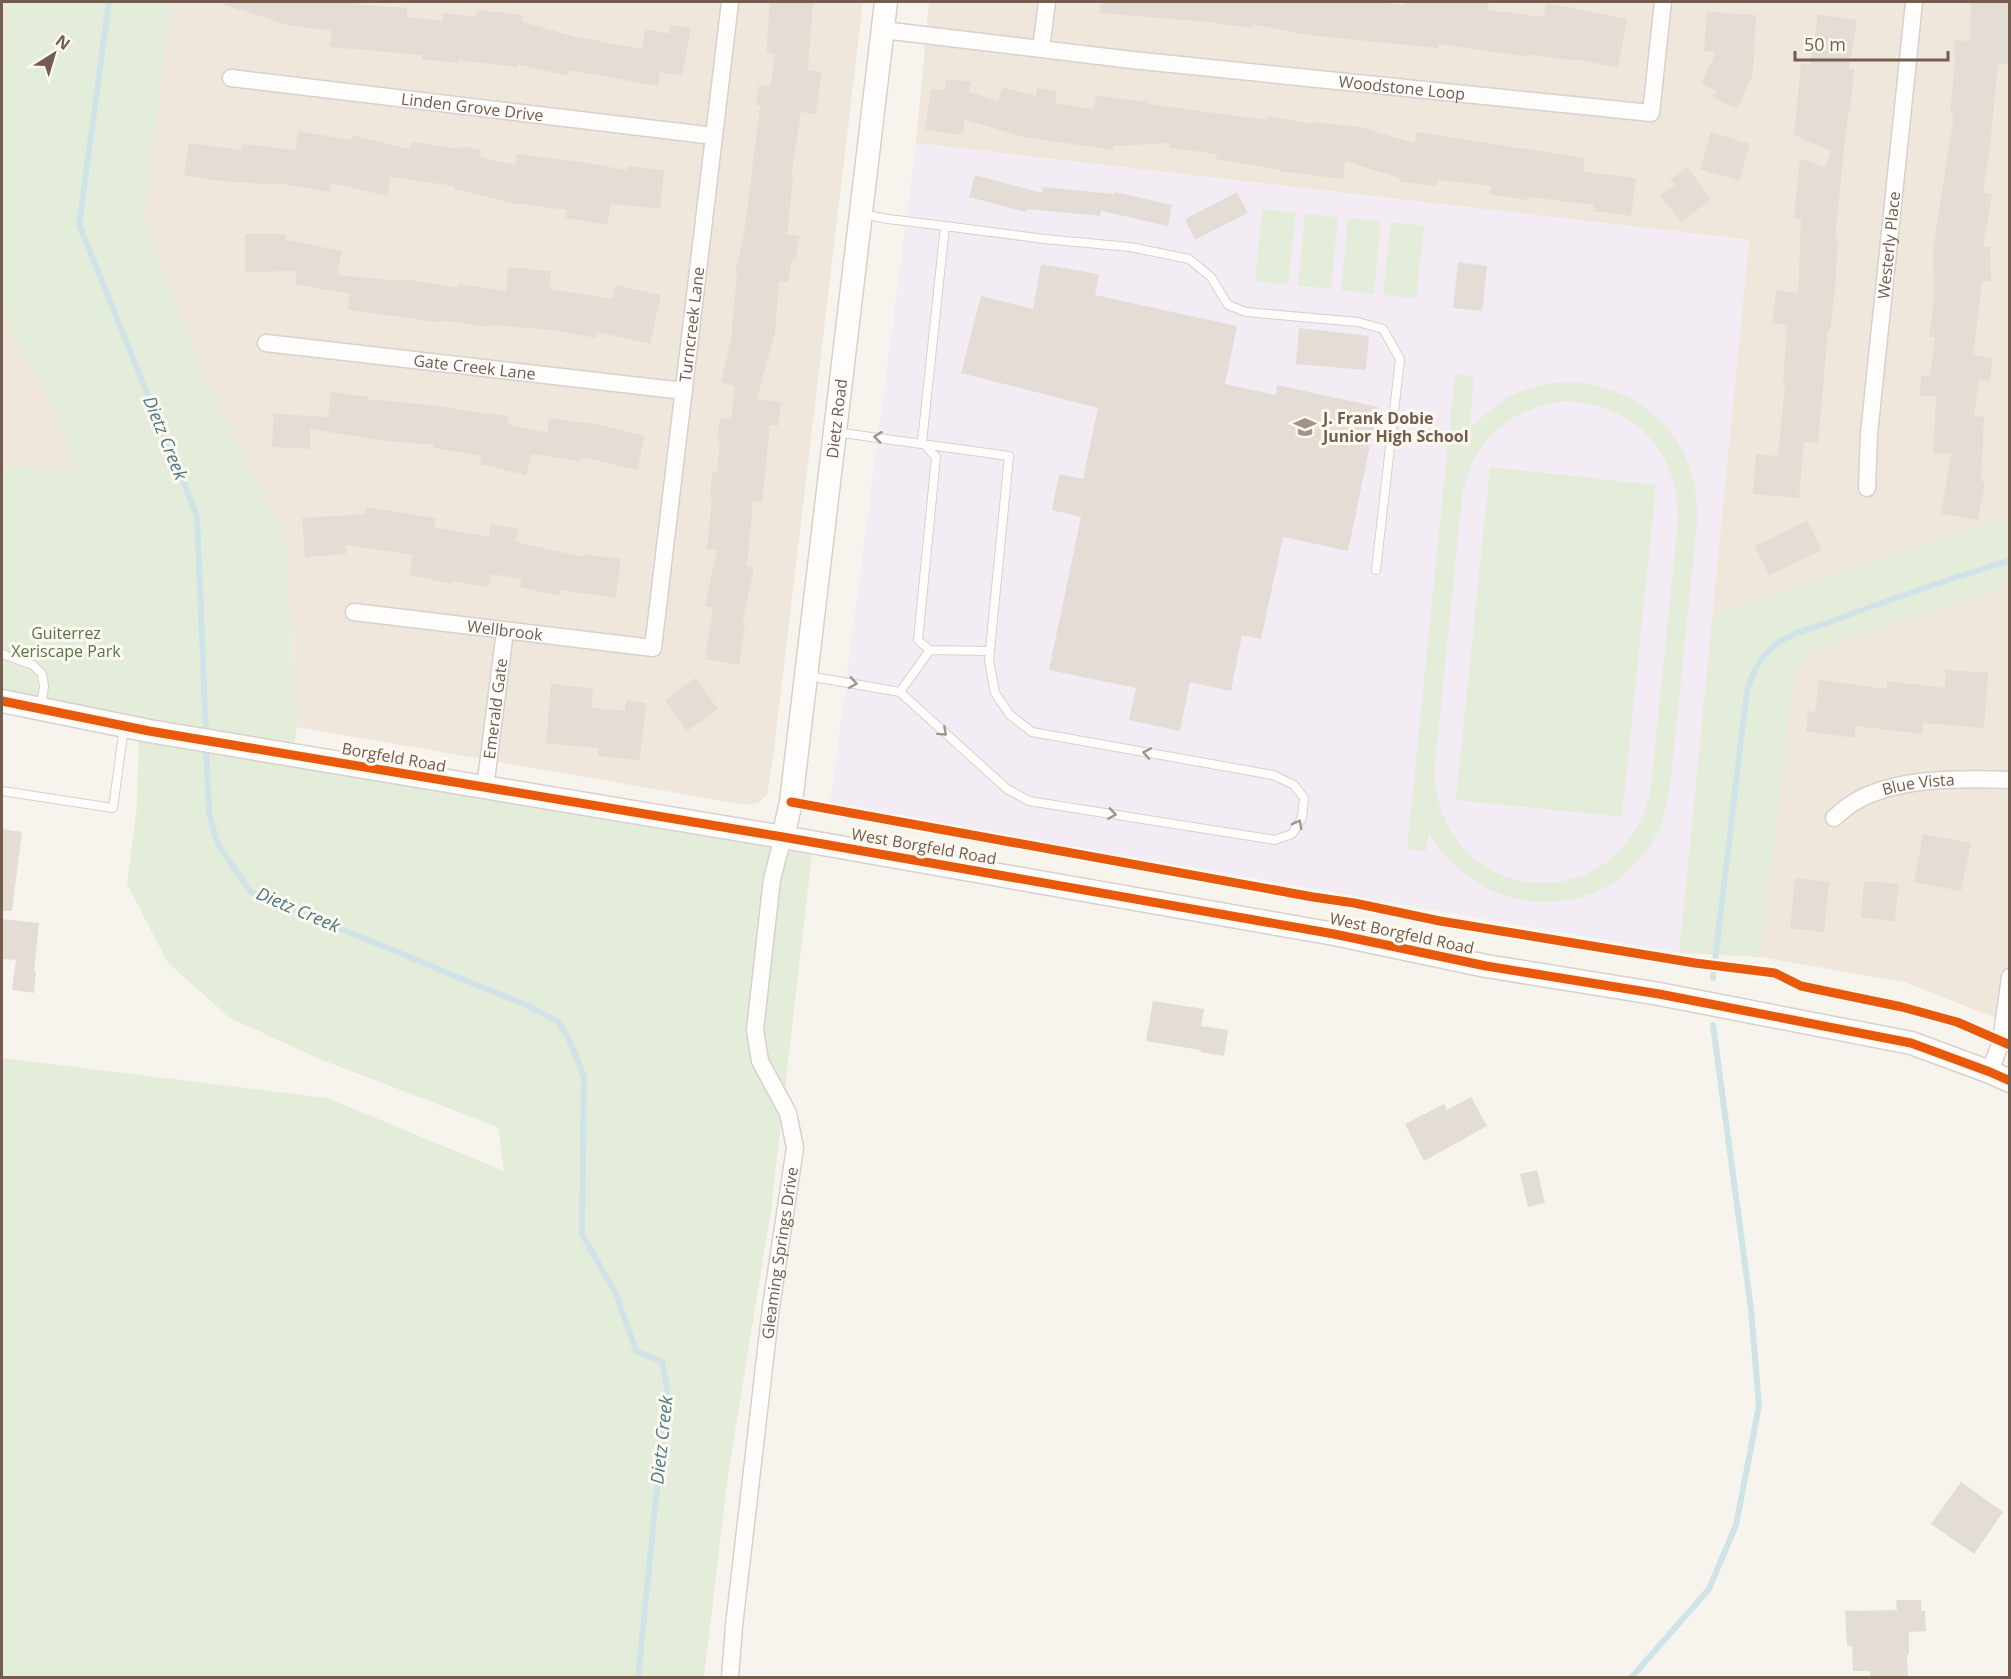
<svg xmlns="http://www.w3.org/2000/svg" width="2011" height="1679" viewBox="0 0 2011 1679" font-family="'Open Sans',sans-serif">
	<rect width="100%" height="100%" fill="#f7f4ee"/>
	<path fill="#efe7dc" d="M 2,2 L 863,2 L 772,766 L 767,795 L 758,803 L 746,805 L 297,727 L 285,536 L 79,473 L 2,465 Z
		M 929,2 L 2009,2 L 2009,1023 L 1904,982 L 1760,957 L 1679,953 L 1749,240 L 916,143 Z"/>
	<path fill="#f4ecf4" d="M 916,143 L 1749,240 L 1679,953 L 830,804 Z"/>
	<path fill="#e4edda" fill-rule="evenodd" d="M 10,2 L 170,2 L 144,220 L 206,382 L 285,536 L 297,727 L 293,756 L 813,845 L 771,1210 L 728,1475 L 704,1677 L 2,1677 L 2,1058 L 327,1098 L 504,1171 L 498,1127 L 322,1060 L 230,1018 L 168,963 L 127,884 L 137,807 L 139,729 L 2,701 L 2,465 L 78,472 L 55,411 L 10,329 L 2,284 L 2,91 Z
		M 1262,209 L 1296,213 L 1288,285 L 1255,281 Z
		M 1305,214 L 1338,217 L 1331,289 L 1298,286 Z
		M 1348,218 L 1381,221 L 1374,294 L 1341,290 Z
		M 1391,222 L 1424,226 L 1416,298 L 1383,295 Z
		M 1455,374 L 1474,377 L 1469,430 C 1480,419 1491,408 1504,400 C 1570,359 1662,393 1689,465 C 1696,483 1697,503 1697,523 L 1670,788 C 1666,808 1662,827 1651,844 C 1597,929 1475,917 1429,832 L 1426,851 L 1407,849 ZM 1564,401 C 1634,404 1679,450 1678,521 L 1651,786 C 1625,929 1430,907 1435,764 L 1462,498 C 1472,441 1506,410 1564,401 Z
		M 1490,467 L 1656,485 L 1622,817 L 1456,800 Z
		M 2009,516 L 2009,584 L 1827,644 C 1808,654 1795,666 1792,688 L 1760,957 L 1680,949 L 1714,615 Z"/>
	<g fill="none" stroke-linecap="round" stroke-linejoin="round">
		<path stroke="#d0e4e7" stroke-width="6" d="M 109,2 L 79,225 L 197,516 L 206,735
			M 206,745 L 209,813 L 218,845 L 251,892 L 526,1005 L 557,1021 L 568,1037 L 584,1076 L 582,1234 L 616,1294 L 636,1351 L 662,1362 L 667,1388 L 638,1678
			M 1713,978 L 1747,690 C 1753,672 1760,656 1776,644 C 1793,632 1816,627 1835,620 C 1893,598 1951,579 2010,560
			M 1631,1678 L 1709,1589 L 1736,1525 L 1759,1406 L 1751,1309 L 1713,1025"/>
	</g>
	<path fill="#e4ddd5" d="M 225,2 L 359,2 L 358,5 L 407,8 L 407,17 L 443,21 L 443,13 L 476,17 L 477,10 L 523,15 L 522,22 L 577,37 L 642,49 L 645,29 L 669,34 L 671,25 L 691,28 L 682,76 L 660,72 L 658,86 L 569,70 L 568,76 L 518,64 L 517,67 L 458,60 L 458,63 L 422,59 L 422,55 L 329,47 L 332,31 L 287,25 L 225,5 Z
		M 770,2 L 813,2 L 808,70 L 822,72 L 816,114 L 801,112 L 791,177 L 793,178 L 787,234 L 800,236 L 795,260 L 792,259 L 788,282 L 779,281 L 775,332 L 757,399 L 781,402 L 778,426 L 770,425 L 762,502 L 753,501 L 747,566 L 754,568 L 742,625 L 745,625 L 739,665 L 705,659 L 713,608 L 705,606 L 717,550 L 707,549 L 712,497 L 710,497 L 712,471 L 717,472 L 720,439 L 717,439 L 720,418 L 731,419 L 735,386 L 721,382 L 731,340 L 737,273 L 735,273 L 744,233 L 760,106 L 756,105 L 759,85 L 770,87 L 775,54 L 766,53 Z
		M 1101,2 L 1375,2 L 1404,5 L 1404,2 L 1489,2 L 1488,10 L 1544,17 L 1546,3 L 1627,19 L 1618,68 L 1575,59 L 1575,61 L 1530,54 L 1530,57 L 1439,44 L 1438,48 L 1308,35 L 1252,24 L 1252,28 L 1207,22 L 1100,13 Z
		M 1971,2 L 2010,2 L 2010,65 L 1998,64 L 1990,147 L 1983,192 L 1992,194 L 1983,247 L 1990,246 L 1991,281 L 1982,282 L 1973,355 L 1993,358 L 1990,381 L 1979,380 L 1974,416 L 1984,417 L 1981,481 L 1985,482 L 1978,520 L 1941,514 L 1951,454 L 1933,453 L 1936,397 L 1919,395 L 1922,375 L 1930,376 L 1935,337 L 1929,337 L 1934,297 L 1933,250 L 1954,114 L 1950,113 L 1955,62 L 1954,40 L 1970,41 Z
		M 1707,12 L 1756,15 L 1753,74 L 1737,109 L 1713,98 L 1717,91 L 1701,84 L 1716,52 L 1704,51 Z
		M 1818,14 L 1857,20 L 1849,69 L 1854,69 L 1850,112 L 1848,112 L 1835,238 L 1838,238 L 1835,289 L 1830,331 L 1828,331 L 1818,443 L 1804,442 L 1799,498 L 1753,494 L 1756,454 L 1778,456 L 1785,383 L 1783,383 L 1787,325 L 1772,323 L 1776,290 L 1798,293 L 1801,219 L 1794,218 L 1800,159 L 1825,167 L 1831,151 L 1794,135 L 1801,64 L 1810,65 Z
		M 946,79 L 971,82 L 969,92 L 998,101 L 1003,87 L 1036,96 L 1037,88 L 1057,91 L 1055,103 L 1094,109 L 1096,95 L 1136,101 L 1148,101 L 1148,104 L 1267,120 L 1268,116 L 1312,124 L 1312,122 L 1359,127 L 1415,143 L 1416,132 L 1585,158 L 1583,172 L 1636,178 L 1631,216 L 1593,211 L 1594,205 L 1528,197 L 1528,200 L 1490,194 L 1492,186 L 1437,180 L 1437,186 L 1400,182 L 1400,178 L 1345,161 L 1343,179 L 1279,171 L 1282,170 L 1216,159 L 1217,154 L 1169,148 L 1170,143 L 1113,146 L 1113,150 L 1024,137 L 965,120 L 963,135 L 925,130 L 931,89 L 945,90 Z
		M 298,131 L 351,140 L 352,135 L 410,149 L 411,142 L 463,149 L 463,146 L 481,150 L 480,157 L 515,165 L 516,154 L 575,161 L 627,170 L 627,166 L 664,170 L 660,209 L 611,204 L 607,225 L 565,218 L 567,210 L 512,203 L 454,189 L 454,186 L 391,177 L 387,196 L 331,183 L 330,192 L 275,183 L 275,185 L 222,181 L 184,175 L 189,143 L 241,150 L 242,144 L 295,150 Z
		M 1711,132 L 1750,144 L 1739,181 L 1700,169 Z
		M 1687,167 L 1711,199 L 1681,222 L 1660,196 L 1675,185 L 1670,180 Z
		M 975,175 L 1042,193 L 1043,187 L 1114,194 L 1115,192 L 1172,205 L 1168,226 L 1101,211 L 1100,216 L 1027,209 L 1026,212 L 969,197 Z
		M 1237,192 L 1248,213 L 1195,240 L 1185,219 Z
		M 245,234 L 286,234 L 286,240 L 342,251 L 337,275 L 404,281 L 404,279 L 457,288 L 458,284 L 506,291 L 508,267 L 551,271 L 549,289 L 612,299 L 616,285 L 661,295 L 650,344 L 597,332 L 596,338 L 551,330 L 490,325 L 490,327 L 439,320 L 438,322 L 348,310 L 349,294 L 295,284 L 297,271 L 245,272 Z
		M 1458,262 L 1487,266 L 1482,311 L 1453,308 Z
		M 1041,264 L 1099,274 L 1095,295 L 1237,326 L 1225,384 L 1276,395 L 1277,385 L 1378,407 L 1348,551 L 1283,537 L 1261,639 L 1242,635 L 1231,691 L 1190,682 L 1180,731 L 1129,720 L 1136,688 L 1049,670 L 1081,517 L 1052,510 L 1059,474 L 1083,479 L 1098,408 L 961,373 L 981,296 L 1033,309 Z
		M 1299,328 L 1369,336 L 1366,370 L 1296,364 Z
		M 331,392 L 368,397 L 367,399 L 439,406 L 491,415 L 492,413 L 509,417 L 507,424 L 547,433 L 549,418 L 601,425 L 645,436 L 637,470 L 581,457 L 580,461 L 531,454 L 526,475 L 480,464 L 481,456 L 433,448 L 434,445 L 377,440 L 310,429 L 310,449 L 272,447 L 274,414 L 328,417 Z
		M 366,507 L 436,518 L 434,527 L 489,537 L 491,524 L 518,529 L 516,542 L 583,557 L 584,554 L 621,559 L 616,598 L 561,590 L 560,596 L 520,587 L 522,579 L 491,574 L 488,587 L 453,581 L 452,584 L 409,575 L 413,555 L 346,545 L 346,554 L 305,557 L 302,518 L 365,514 Z
		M 1807,520 L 1822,550 L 1769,576 L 1755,546 Z
		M 1946,670 L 1988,673 L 1984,728 L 1923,723 L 1922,734 L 1856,726 L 1854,738 L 1806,731 L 1808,711 L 1815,712 L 1819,680 L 1887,689 L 1887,681 L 1945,688 Z
		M 695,678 L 718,709 L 687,731 L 665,700 Z
		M 551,684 L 593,688 L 591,708 L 625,711 L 626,700 L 646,703 L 640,760 L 598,756 L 599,748 L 546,743 Z
		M 2,829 L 22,832 L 12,911 L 2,911 Z
		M 1923,834 L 1971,843 L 1961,891 L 1914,882 Z
		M 1795,878 L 1829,882 L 1824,932 L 1790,928 Z
		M 1864,881 L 1899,884 L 1895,921 L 1861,918 Z
		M 2,919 L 39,923 L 34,971 L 36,971 L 34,993 L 12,990 L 16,960 L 2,959 Z
		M 1153,1001 L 1204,1009 L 1201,1026 L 1228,1030 L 1224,1056 L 1201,1052 L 1201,1050 L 1146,1041 Z
		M 1471,1097 L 1487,1126 L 1424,1161 L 1405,1124 L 1444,1104 L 1447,1110 Z
		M 1537,1170 L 1545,1203 L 1528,1207 L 1520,1174 Z
		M 1961,1482 L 2003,1512 L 1974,1554 L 1931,1524 Z
		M 1896,1600 L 1921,1600 L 1921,1611 L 1925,1611 L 1926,1631 L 1909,1632 L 1909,1655 L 1907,1655 L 1908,1677 L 1870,1677 L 1870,1671 L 1853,1671 L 1852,1646 L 1847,1646 L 1845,1611 L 1897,1610 Z"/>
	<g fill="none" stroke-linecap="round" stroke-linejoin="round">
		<g stroke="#d7d1cc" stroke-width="10">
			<path id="lane" d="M 861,214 L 888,219 L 945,226 L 922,442 L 936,457 L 918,640 L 930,650 L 900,692
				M 945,226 L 1044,239 L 1130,247 L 1189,259 L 1211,277 L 1228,305 L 1246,312 L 1358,322 L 1383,329 L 1400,359 L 1376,570
				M 930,650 L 989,651
				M 2,654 L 33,665 L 42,674 L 44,686 L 41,708
				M 808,676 L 900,692 L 1007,789 L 1029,801 L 1275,840 L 1292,834 L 1302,818 L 1304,798 L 1294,785 L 1273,775 L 1032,732 L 1010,715 L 995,693 L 989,660 L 1009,456 L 835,432
				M 2,791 L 113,808 L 124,727"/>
		</g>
		<g stroke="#d7d1cc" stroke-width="19">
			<g id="street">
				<path id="s1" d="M 883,30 L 1132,60 L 1651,113 L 1663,2"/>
				<path d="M 1041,49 L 1047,2"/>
				<path id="s2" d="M 231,78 L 714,136"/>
				<path id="s3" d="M 266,343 L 684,391"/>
				<path id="s4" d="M 1867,488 L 1869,434 L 1914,2"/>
				<path id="s5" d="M 354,612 L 653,648 L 730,2"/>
				<path id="s6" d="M 485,788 L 505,631"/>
				<path id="s7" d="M 1834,818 C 1840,813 1846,807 1853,803 C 1894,777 1962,778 2010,780"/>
				<path d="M 1990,1072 L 2001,1041 L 2010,977"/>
				<path id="s8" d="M 730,1678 L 734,1626 L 771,1307 L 795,1148 L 788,1113 L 760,1061 L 755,1030 L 772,879 L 783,837"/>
			</g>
		</g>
		<g stroke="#d7d1cc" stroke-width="25">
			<g id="secondary">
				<path d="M 2,701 L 149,731 L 783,837 L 1334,934 L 1486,966 L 1659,994 L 1911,1043 L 1990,1072 L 2010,1081"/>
				<path id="s9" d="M 783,837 L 791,802 L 886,2"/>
			</g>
		</g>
		<use href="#lane" stroke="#fefdfc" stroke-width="8"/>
		<use href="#street" stroke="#fefdfc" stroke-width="16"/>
		<use href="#secondary" stroke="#fefdfc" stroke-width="22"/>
		<g stroke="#fef9f0" stroke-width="13">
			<path id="cycleway" d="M 2,701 L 149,731 L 783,837 L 1334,934 L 1486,966 L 1659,994 L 1911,1043 L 1990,1072 L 2010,1081
				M 791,802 L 1313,897 L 1354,903 L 1440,921 L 1695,963 L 1775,973 L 1801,986 L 1902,1007 L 1957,1022 L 2010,1045"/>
		</g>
		<use href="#cycleway" stroke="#e8590c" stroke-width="9"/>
	</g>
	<defs><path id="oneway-chevron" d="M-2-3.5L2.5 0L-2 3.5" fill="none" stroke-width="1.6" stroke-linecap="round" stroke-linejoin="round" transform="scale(1.5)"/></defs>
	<g stroke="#a4958c">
		<use href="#oneway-chevron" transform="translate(878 437) rotate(-173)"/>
		<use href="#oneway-chevron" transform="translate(853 683) rotate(9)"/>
		<use href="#oneway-chevron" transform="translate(943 732) rotate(42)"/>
		<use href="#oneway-chevron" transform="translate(1147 753) rotate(-170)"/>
		<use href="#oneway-chevron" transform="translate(1112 814) rotate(9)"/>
		<use href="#oneway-chevron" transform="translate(1298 824) rotate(-62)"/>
	</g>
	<defs>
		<g id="school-bare" transform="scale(1.8)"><path d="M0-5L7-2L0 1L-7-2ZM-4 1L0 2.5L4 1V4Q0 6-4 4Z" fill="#a29287" stroke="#fef9f0" stroke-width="2.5" paint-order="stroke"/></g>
	</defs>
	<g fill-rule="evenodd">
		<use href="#school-bare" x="1305" y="427"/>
	</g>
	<g text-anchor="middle" stroke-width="6" stroke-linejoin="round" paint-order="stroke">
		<g font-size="16" fill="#745d4f" stroke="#fef9f0">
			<text dy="6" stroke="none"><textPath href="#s1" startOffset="522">Woodstone Loop</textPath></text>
			<text dy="6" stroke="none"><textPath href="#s2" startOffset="243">Linden Grove Drive</textPath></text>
			<text dy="6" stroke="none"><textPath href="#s4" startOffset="244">Westerly Place</textPath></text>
			<text dy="6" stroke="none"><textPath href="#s5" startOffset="627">Turncreek Lane</textPath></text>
			<text dy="6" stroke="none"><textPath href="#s3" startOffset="210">Gate Creek Lane</textPath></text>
			<text dy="6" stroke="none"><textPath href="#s9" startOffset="422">Dietz Road</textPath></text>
			<text dy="6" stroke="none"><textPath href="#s5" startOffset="152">Wellbrook</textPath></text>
			<text dy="6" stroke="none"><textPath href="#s6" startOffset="80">Emerald Gate</textPath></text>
			<text transform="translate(394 757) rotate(10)" y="6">Borgfeld Road</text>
			<text dy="6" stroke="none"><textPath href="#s7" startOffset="93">Blue Vista</textPath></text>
			<text transform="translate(924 846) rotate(10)" y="6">West Borgfeld Road</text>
			<text transform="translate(1402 933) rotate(12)" y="6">West Borgfeld Road</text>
			<text dy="6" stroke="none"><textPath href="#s8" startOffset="428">Gleaming Springs Drive</textPath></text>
		</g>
		<g font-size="16" font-weight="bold" fill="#745d4f" stroke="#fef9f0" text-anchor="start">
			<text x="1323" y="424">J. Frank Dobie<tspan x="1323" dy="18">Junior High School</tspan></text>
		</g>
		<g font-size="16" fill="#547847" stroke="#fef9f0">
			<text x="66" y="639">Guiterrez<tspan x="66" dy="18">Xeriscape Park</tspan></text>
		</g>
		<g font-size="18" font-style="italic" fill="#4a7a85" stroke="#fef9f0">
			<text transform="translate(165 438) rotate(68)" y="6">Dietz Creek</text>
			<text transform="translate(298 910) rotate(23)" y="6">Dietz Creek</text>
			<text transform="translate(662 1440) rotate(-84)" y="6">Dietz Creek</text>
		</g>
	</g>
	<rect width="2011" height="1679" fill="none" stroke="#745d4f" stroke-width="6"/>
	<g transform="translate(54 54) rotate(37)" stroke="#fef9f0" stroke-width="4.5" paint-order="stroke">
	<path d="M0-4.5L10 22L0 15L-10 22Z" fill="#745d4f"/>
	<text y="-9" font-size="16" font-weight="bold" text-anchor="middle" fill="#745d4f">N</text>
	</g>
	<path d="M1795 51v9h153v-9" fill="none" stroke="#745d4f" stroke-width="3"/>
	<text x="1804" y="51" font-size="18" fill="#745d4f" stroke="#fef9f0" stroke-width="4.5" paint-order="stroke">50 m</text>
</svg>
